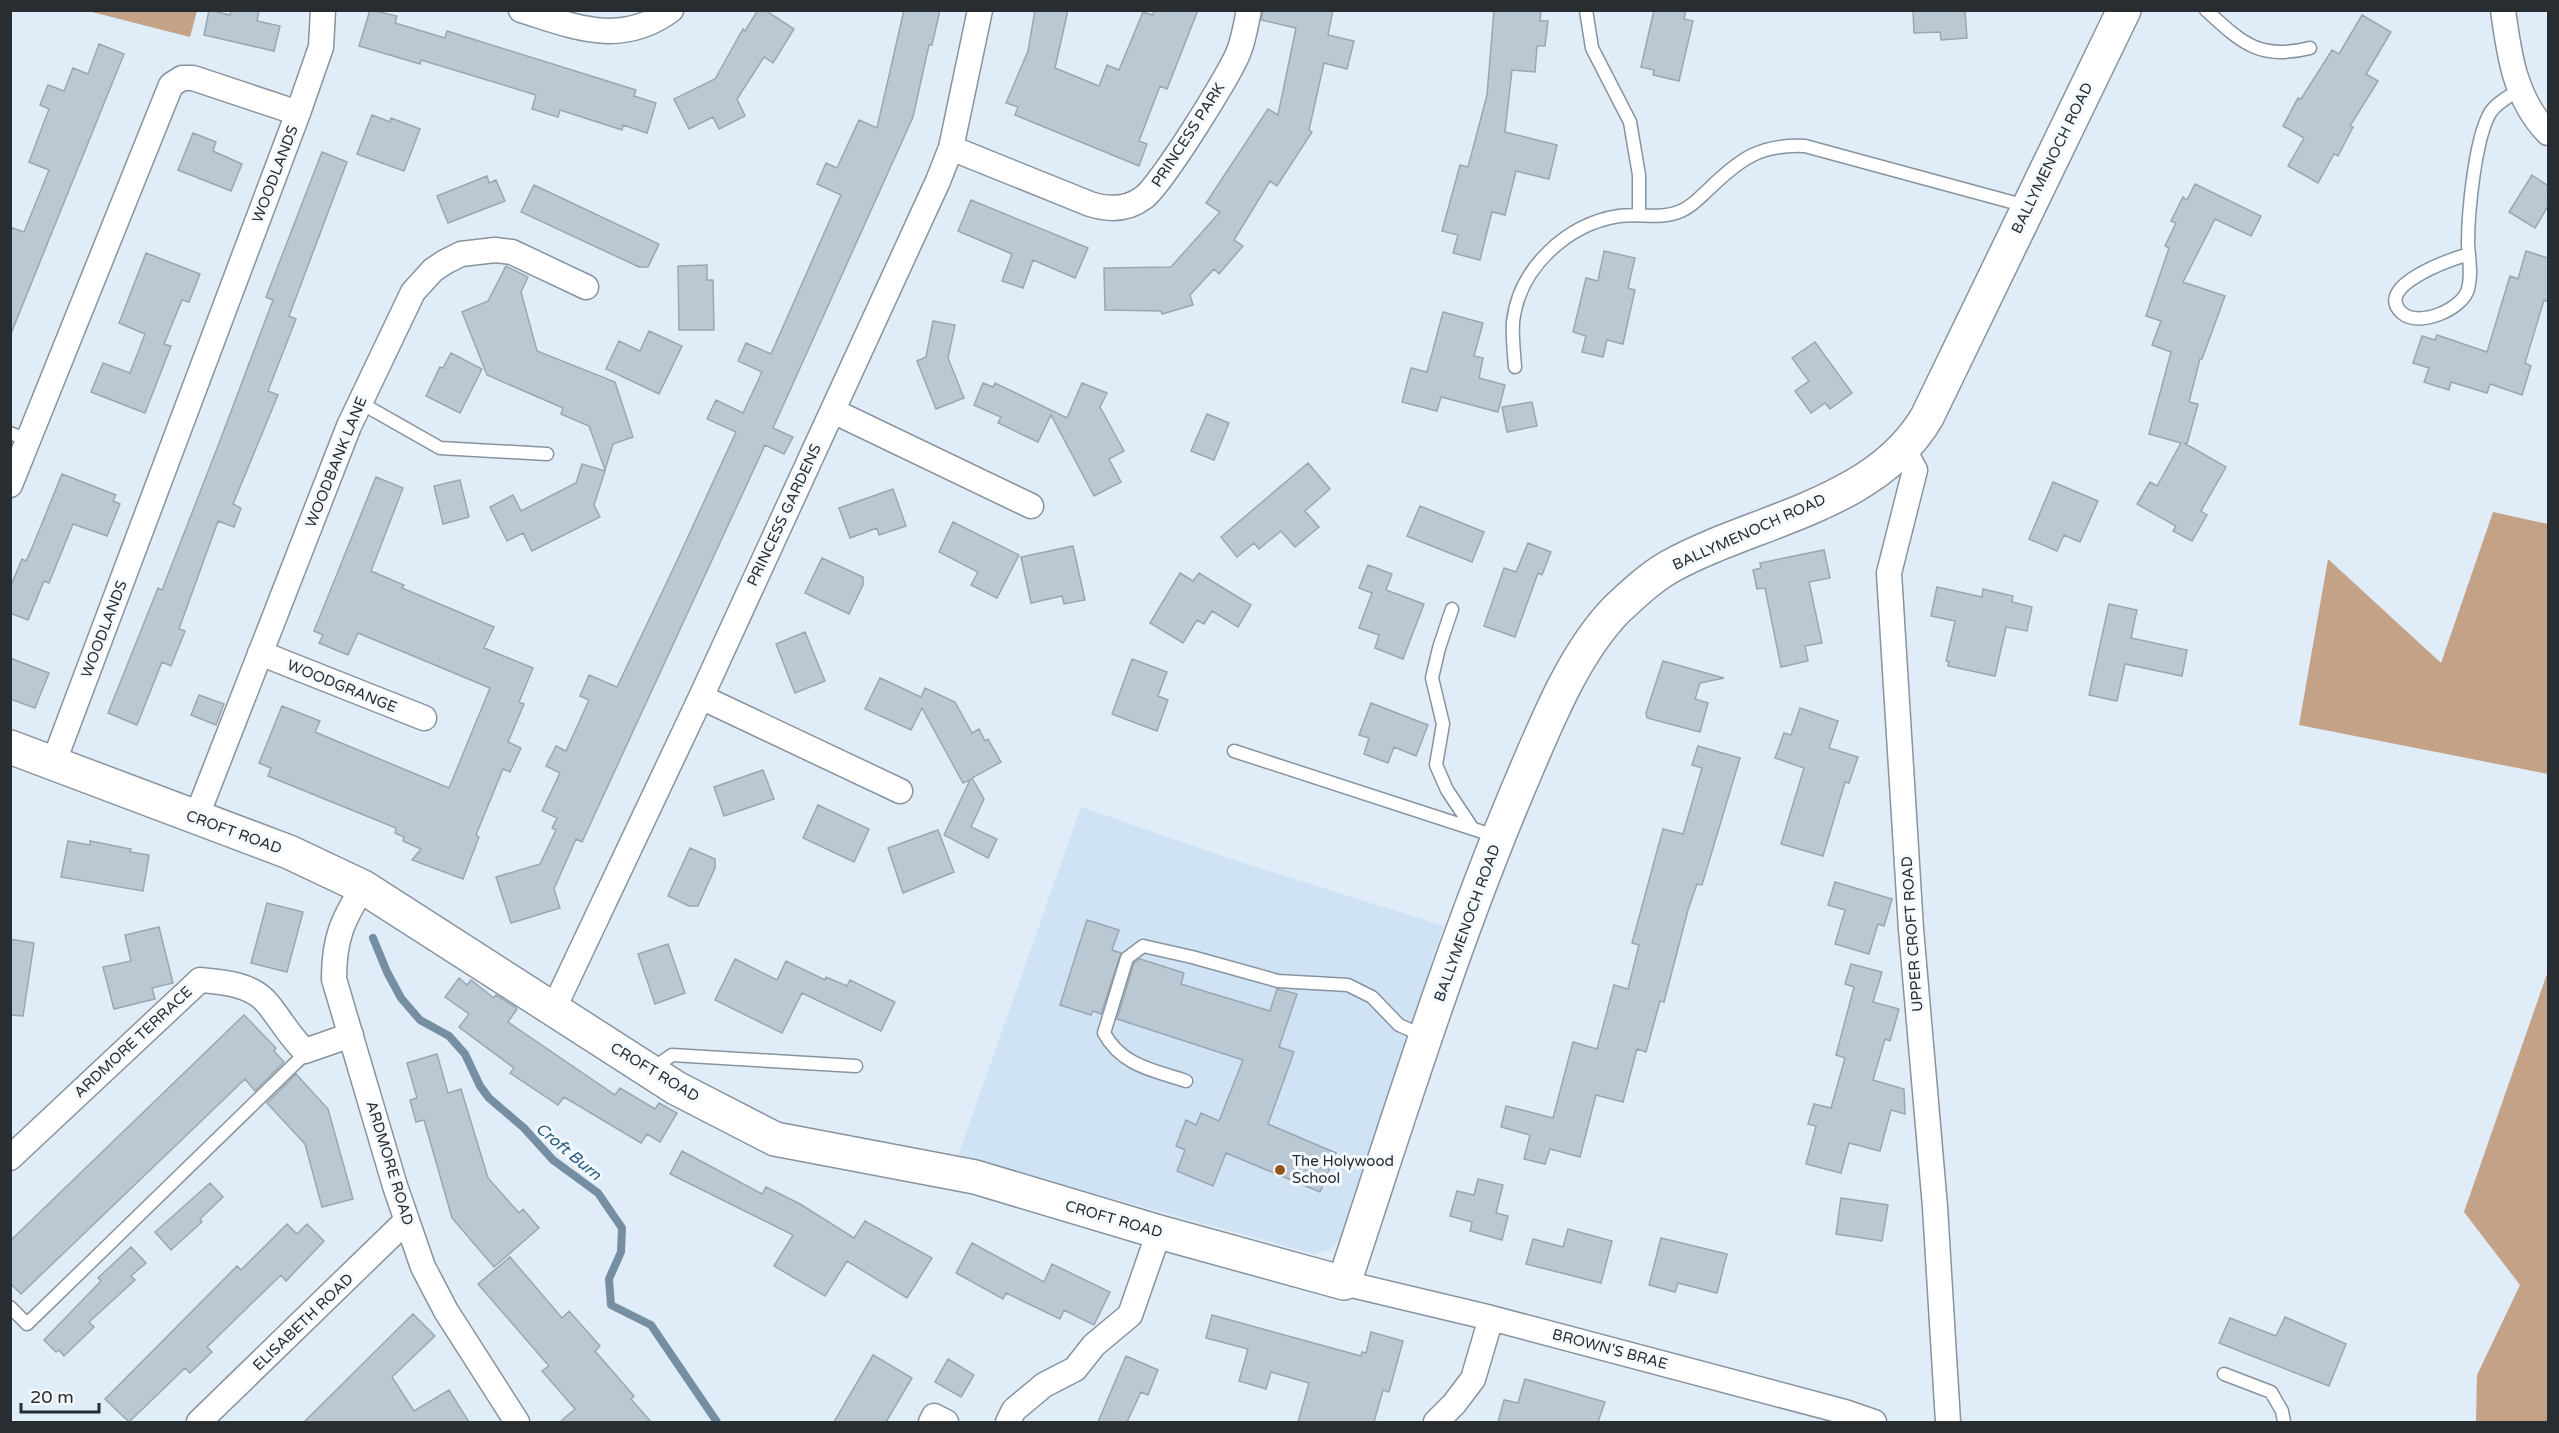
<svg xmlns="http://www.w3.org/2000/svg" width="2559" height="1433" viewBox="0 0 2559 1433" font-family="'Varela Round',sans-serif">
	<rect width="100%" height="100%" fill="#e0edf9"/>
	<path fill="#cfe3f4" d="M 1081,807 L 1231,859 L 1444,926 L 1348,1223 L 1345,1234 L 1331,1249 L 1314,1254 L 958,1156 Z"/>
	<path fill="#c3a287" d="M 88,11 L 197,11 L 190,37 Z
		M 2493,512 L 2548,524 L 2548,774 L 2299,725 L 2328,559 L 2441,663 Z
		M 2548,971 L 2548,1422 L 2476,1422 L 2477,1375 L 2520,1285 L 2464,1212 Z"/>
	<g fill="none" stroke-linecap="round" stroke-linejoin="round">
		<path stroke="#758ea2" stroke-width="8" d="M 373,938 L 387,972 L 401,998 L 420,1020 L 449,1036 L 465,1054 L 480,1086 L 489,1098 L 524,1128 L 553,1160 L 598,1193 L 622,1228 L 621,1252 L 609,1279 L 611,1305 L 651,1325 L 717,1422"/>
	</g>
	<path fill="#bac8d3" stroke="#9aa7b2" stroke-width="1.5" d="M 209,10 L 230,15 L 231,10 L 259,10 L 257,21 L 280,26 L 274,51 L 204,35 Z
		M 370,10 L 397,16 L 395,23 L 445,38 L 447,31 L 636,90 L 634,96 L 656,103 L 647,133 L 623,125 L 622,130 L 560,110 L 558,117 L 532,109 L 536,95 L 421,60 L 420,64 L 359,46 Z
		M 758,10 L 765,10 L 794,29 L 773,63 L 764,57 L 737,99 L 745,116 L 719,129 L 713,117 L 689,129 L 674,99 L 715,79 L 743,29 L 745,31 Z
		M 904,10 L 940,10 L 932,45 L 929,45 L 913,117 L 773,428 L 793,437 L 784,454 L 765,445 L 582,842 L 576,839 L 554,889 L 560,908 L 511,923 L 496,877 L 540,864 L 556,830 L 552,828 L 557,818 L 542,811 L 560,773 L 546,766 L 556,746 L 566,751 L 589,700 L 580,696 L 589,675 L 617,687 L 675,565 L 736,432 L 707,419 L 716,400 L 743,413 L 762,372 L 738,361 L 746,343 L 771,354 L 841,195 L 817,184 L 826,163 L 837,168 L 859,120 L 877,128 Z
		M 1035,10 L 1068,10 L 1055,68 L 1099,86 L 1107,65 L 1119,70 L 1143,12 L 1153,15 L 1154,10 L 1198,10 L 1167,89 L 1160,86 L 1139,141 L 1147,144 L 1139,166 L 1015,115 L 1018,107 L 1006,103 L 1028,51 Z
		M 1263,10 L 1333,10 L 1328,35 L 1354,41 L 1347,69 L 1324,63 L 1309,130 L 1312,132 L 1277,186 L 1270,181 L 1234,240 L 1243,246 L 1219,274 L 1214,269 L 1190,295 L 1193,305 L 1162,314 L 1161,311 L 1105,310 L 1104,268 L 1171,267 L 1220,212 L 1206,203 L 1268,109 L 1278,115 L 1296,28 L 1261,20 Z
		M 1494,10 L 1541,10 L 1540,21 L 1548,21 L 1545,46 L 1537,46 L 1535,72 L 1512,70 L 1505,132 L 1557,145 L 1549,179 L 1516,171 L 1505,215 L 1492,212 L 1480,260 L 1453,253 L 1458,235 L 1442,231 L 1460,165 L 1468,167 L 1487,95 Z
		M 1654,10 L 1686,10 L 1684,19 L 1693,21 L 1679,81 L 1653,75 L 1654,70 L 1641,67 Z
		M 1913,10 L 1965,10 L 1967,38 L 1941,40 L 1940,32 L 1914,33 Z
		M 2362,15 L 2391,32 L 2366,74 L 2378,81 L 2350,126 L 2353,127 L 2338,156 L 2334,154 L 2318,183 L 2288,166 L 2304,138 L 2283,126 L 2298,98 L 2301,99 L 2332,50 L 2339,54 Z
		M 99,44 L 124,54 L 10,336 L 10,227 L 24,232 L 49,170 L 29,162 L 49,109 L 40,105 L 48,85 L 64,91 L 73,68 L 88,74 Z
		M 372,115 L 390,122 L 391,118 L 420,129 L 404,171 L 357,154 Z
		M 193,133 L 216,142 L 213,151 L 242,164 L 231,191 L 178,170 Z
		M 322,152 L 347,162 L 289,316 L 296,319 L 268,391 L 278,395 L 233,504 L 241,508 L 234,527 L 218,521 L 179,629 L 185,631 L 171,666 L 162,662 L 137,725 L 108,713 L 158,588 L 162,590 L 221,438 L 273,300 L 266,297 Z
		M 2532,175 L 2548,186 L 2548,206 L 2535,228 L 2509,212 Z
		M 487,176 L 489,183 L 496,180 L 505,201 L 448,223 L 437,196 Z
		M 2195,184 L 2261,216 L 2251,236 L 2215,219 L 2183,282 L 2225,296 L 2202,359 L 2200,359 L 2189,402 L 2198,404 L 2187,444 L 2184,443 L 2226,467 L 2201,511 L 2207,515 L 2192,541 L 2173,531 L 2176,526 L 2137,504 L 2150,482 L 2157,486 L 2181,443 L 2149,434 L 2171,352 L 2152,345 L 2161,321 L 2146,316 L 2169,248 L 2165,246 L 2176,223 L 2171,221 L 2183,197 L 2187,200 Z
		M 534,185 L 659,244 L 648,267 L 639,267 L 521,212 Z
		M 971,200 L 1088,248 L 1075,278 L 1033,260 L 1023,288 L 1002,281 L 1012,254 L 958,231 Z
		M 1604,251 L 1635,258 L 1628,288 L 1635,290 L 1623,344 L 1607,340 L 1603,357 L 1582,352 L 1586,336 L 1573,332 L 1586,278 L 1598,281 Z
		M 2526,251 L 2548,258 L 2548,302 L 2544,300 L 2525,363 L 2531,366 L 2522,395 L 2490,384 L 2487,393 L 2451,382 L 2449,390 L 2424,382 L 2429,368 L 2413,363 L 2422,336 L 2435,340 L 2437,335 L 2487,352 L 2510,276 L 2518,279 Z
		M 146,253 L 200,274 L 189,302 L 182,300 L 164,344 L 171,346 L 145,413 L 91,392 L 103,363 L 130,373 L 145,334 L 119,323 Z
		M 707,265 L 707,280 L 713,280 L 714,330 L 679,330 L 678,266 Z
		M 506,266 L 528,277 L 521,292 L 537,351 L 615,382 L 633,437 L 613,444 L 605,470 L 589,426 L 561,414 L 563,408 L 487,375 L 462,312 L 488,301 Z
		M 1443,312 L 1483,323 L 1474,356 L 1483,358 L 1479,378 L 1505,385 L 1498,412 L 1441,397 L 1437,411 L 1402,402 L 1411,368 L 1427,372 Z
		M 933,321 L 955,325 L 948,358 L 964,398 L 936,409 L 917,361 L 926,357 Z
		M 649,331 L 682,346 L 659,394 L 606,369 L 619,341 L 640,351 Z
		M 1815,342 L 1852,393 L 1830,409 L 1825,403 L 1811,413 L 1795,391 L 1809,381 L 1792,358 Z
		M 451,353 L 482,369 L 460,413 L 426,396 L 440,367 L 443,368 Z
		M 983,383 L 993,387 L 995,383 L 1067,418 L 1082,383 L 1107,393 L 1100,407 L 1124,451 L 1109,459 L 1121,482 L 1094,496 L 1051,415 L 1038,442 L 998,423 L 1001,417 L 974,405 Z
		M 1532,402 L 1537,426 L 1507,432 L 1502,407 Z
		M 1207,414 L 1229,423 L 1214,460 L 1191,451 Z
		M 1308,463 L 1330,489 L 1305,511 L 1319,527 L 1295,547 L 1281,531 L 1259,549 L 1254,543 L 1237,557 L 1221,537 Z
		M 582,464 L 605,471 L 594,505 L 600,517 L 532,551 L 523,533 L 507,541 L 490,507 L 513,495 L 521,511 L 576,483 Z
		M 62,474 L 116,495 L 113,501 L 120,504 L 107,536 L 73,524 L 49,583 L 44,581 L 28,620 L 10,613 L 10,588 L 22,559 L 26,561 L 32,548 Z
		M 376,477 L 403,488 L 371,571 L 404,585 L 402,588 L 494,627 L 484,648 L 533,668 L 519,702 L 524,704 L 508,742 L 521,748 L 510,772 L 503,769 L 476,835 L 479,837 L 463,879 L 412,860 L 421,849 L 403,841 L 404,837 L 395,833 L 396,828 L 268,776 L 271,768 L 259,763 L 282,706 L 320,721 L 315,732 L 449,788 L 490,688 L 358,633 L 348,655 L 319,643 L 323,635 L 314,631 Z
		M 460,480 L 469,517 L 443,524 L 434,486 Z
		M 2053,482 L 2098,501 L 2080,542 L 2064,535 L 2057,551 L 2029,539 Z
		M 893,489 L 906,526 L 879,535 L 877,528 L 850,538 L 839,508 Z
		M 1420,506 L 1484,532 L 1472,562 L 1407,536 Z
		M 953,522 L 1019,555 L 997,598 L 971,585 L 978,572 L 939,552 Z
		M 1528,543 L 1551,552 L 1542,575 L 1538,573 L 1515,637 L 1484,626 L 1504,568 L 1516,572 Z
		M 1073,546 L 1085,600 L 1064,604 L 1062,596 L 1031,603 L 1021,557 Z
		M 1824,550 L 1830,578 L 1809,582 L 1822,643 L 1805,646 L 1808,661 L 1781,667 L 1765,588 L 1757,589 L 1753,570 L 1761,568 L 1760,563 Z
		M 822,558 L 863,577 L 863,585 L 849,614 L 805,593 Z
		M 1368,565 L 1392,574 L 1386,590 L 1424,604 L 1403,659 L 1375,648 L 1379,635 L 1359,628 L 1372,593 L 1359,588 Z
		M 1180,573 L 1193,581 L 1199,573 L 1251,605 L 1238,627 L 1212,611 L 1204,624 L 1197,620 L 1183,643 L 1150,623 Z
		M 1937,587 L 1982,597 L 1983,589 L 2013,596 L 2012,602 L 2032,607 L 2027,631 L 2006,627 L 1995,676 L 1948,666 L 1949,662 L 1946,661 L 1955,621 L 1931,616 Z
		M 2109,604 L 2137,610 L 2131,638 L 2187,650 L 2182,676 L 2125,664 L 2117,701 L 2089,695 Z
		M 805,632 L 825,681 L 795,693 L 776,644 Z
		M 10,658 L 49,673 L 35,708 L 10,699 Z
		M 1132,659 L 1167,672 L 1158,696 L 1168,700 L 1157,731 L 1112,714 Z
		M 1663,661 L 1724,678 L 1700,683 L 1695,699 L 1708,703 L 1700,732 L 1647,718 L 1646,713 Z
		M 880,678 L 921,697 L 925,688 L 955,702 L 972,733 L 979,729 L 985,741 L 988,739 L 1001,762 L 972,778 L 984,799 L 971,827 L 997,839 L 988,858 L 944,835 L 970,780 L 963,783 L 922,708 L 911,730 L 865,709 Z
		M 199,695 L 224,704 L 216,725 L 191,715 Z
		M 1371,703 L 1428,725 L 1416,756 L 1394,747 L 1388,763 L 1364,754 L 1369,738 L 1359,735 Z
		M 1800,708 L 1838,721 L 1829,748 L 1858,757 L 1849,783 L 1845,782 L 1823,856 L 1781,844 L 1804,768 L 1775,758 L 1784,733 L 1791,735 Z
		M 1698,746 L 1740,758 L 1702,885 L 1697,884 L 1688,910 L 1664,1002 L 1660,1001 L 1646,1052 L 1637,1049 L 1623,1102 L 1596,1095 L 1580,1157 L 1550,1149 L 1545,1164 L 1524,1159 L 1530,1135 L 1501,1127 L 1506,1106 L 1553,1118 L 1573,1042 L 1597,1049 L 1614,985 L 1628,989 L 1639,945 L 1632,943 L 1663,829 L 1683,834 L 1702,768 L 1692,765 Z
		M 763,770 L 774,799 L 724,816 L 714,787 Z
		M 818,805 L 869,829 L 854,862 L 803,838 Z
		M 938,830 L 954,872 L 903,893 L 888,848 Z
		M 68,841 L 90,845 L 90,841 L 131,849 L 130,852 L 149,855 L 143,891 L 61,877 Z
		M 690,848 L 715,859 L 715,868 L 698,906 L 689,906 L 668,896 Z
		M 1835,882 L 1892,899 L 1884,926 L 1878,924 L 1869,954 L 1835,944 L 1845,910 L 1828,905 Z
		M 267,903 L 303,912 L 287,972 L 251,963 Z
		M 1087,920 L 1119,930 L 1112,950 L 1121,953 L 1101,1014 L 1093,1011 L 1091,1015 L 1060,1005 Z
		M 159,927 L 173,983 L 152,988 L 155,999 L 114,1009 L 103,967 L 131,961 L 125,935 Z
		M 10,939 L 34,943 L 23,1016 L 10,1015 Z
		M 668,944 L 685,993 L 655,1004 L 638,954 Z
		M 735,959 L 777,980 L 786,961 L 825,980 L 826,977 L 847,986 L 850,980 L 895,1002 L 881,1031 L 802,993 L 782,1033 L 715,1000 Z
		M 1140,959 L 1184,973 L 1181,984 L 1270,1011 L 1277,989 L 1297,994 L 1279,1047 L 1294,1052 L 1268,1124 L 1336,1153 L 1320,1192 L 1226,1153 L 1213,1186 L 1177,1171 L 1185,1150 L 1176,1146 L 1186,1120 L 1196,1125 L 1201,1113 L 1219,1121 L 1243,1060 L 1117,1019 L 1134,963 Z
		M 1851,964 L 1882,972 L 1873,1002 L 1899,1009 L 1890,1041 L 1885,1039 L 1873,1080 L 1904,1089 L 1905,1114 L 1891,1110 L 1880,1151 L 1849,1143 L 1841,1173 L 1806,1164 L 1816,1126 L 1808,1124 L 1814,1104 L 1831,1108 L 1845,1058 L 1836,1055 L 1854,987 L 1845,984 Z
		M 459,978 L 467,985 L 471,980 L 494,998 L 496,995 L 515,1007 L 517,1009 L 508,1022 L 615,1095 L 620,1088 L 655,1109 L 659,1103 L 677,1113 L 660,1142 L 647,1134 L 641,1143 L 564,1097 L 558,1105 L 510,1073 L 514,1068 L 459,1027 L 469,1014 L 445,997 Z
		M 244,1015 L 276,1048 L 274,1051 L 284,1062 L 255,1091 L 245,1079 L 21,1294 L 10,1283 L 10,1241 Z
		M 437,1054 L 448,1093 L 461,1089 L 488,1178 L 519,1213 L 523,1209 L 539,1228 L 494,1267 L 452,1218 L 424,1120 L 416,1122 L 410,1100 L 417,1098 L 407,1063 Z
		M 296,1074 L 328,1109 L 353,1199 L 322,1207 L 305,1144 L 267,1103 Z
		M 682,1151 L 762,1194 L 766,1187 L 800,1204 L 854,1238 L 865,1221 L 932,1258 L 907,1298 L 847,1261 L 825,1296 L 774,1266 L 793,1235 L 670,1174 Z
		M 1478,1179 L 1503,1185 L 1496,1213 L 1508,1216 L 1502,1240 L 1470,1231 L 1472,1222 L 1450,1216 L 1457,1191 L 1474,1195 Z
		M 210,1183 L 223,1197 L 200,1219 L 202,1222 L 171,1250 L 155,1232 Z
		M 1841,1198 L 1888,1205 L 1882,1241 L 1836,1234 Z
		M 287,1224 L 297,1234 L 307,1224 L 324,1241 L 286,1281 L 281,1275 L 207,1347 L 212,1352 L 190,1373 L 185,1368 L 129,1422 L 105,1399 L 237,1266 L 241,1270 Z
		M 1568,1229 L 1612,1241 L 1601,1283 L 1526,1264 L 1533,1239 L 1563,1247 Z
		M 1661,1238 L 1727,1254 L 1717,1293 L 1678,1283 L 1675,1292 L 1649,1285 Z
		M 972,1243 L 1044,1282 L 1052,1264 L 1110,1292 L 1094,1325 L 1064,1310 L 1060,1319 L 1006,1293 L 1003,1299 L 956,1273 Z
		M 131,1247 L 146,1263 L 131,1276 L 135,1280 L 89,1322 L 94,1327 L 64,1356 L 59,1350 L 56,1352 L 44,1340 L 101,1281 L 98,1278 Z
		M 510,1257 L 562,1318 L 569,1311 L 600,1346 L 595,1351 L 634,1396 L 631,1399 L 651,1422 L 560,1422 L 575,1409 L 542,1371 L 549,1366 L 478,1284 Z
		M 413,1314 L 435,1336 L 392,1377 L 414,1411 L 449,1390 L 469,1422 L 304,1422 Z
		M 1212,1315 L 1361,1356 L 1362,1352 L 1366,1353 L 1371,1332 L 1403,1341 L 1389,1392 L 1383,1390 L 1374,1422 L 1298,1422 L 1309,1383 L 1271,1372 L 1266,1389 L 1239,1381 L 1248,1349 L 1206,1338 Z
		M 2285,1317 L 2346,1344 L 2329,1386 L 2219,1343 L 2230,1318 L 2276,1336 Z
		M 873,1355 L 912,1378 L 886,1422 L 834,1422 Z
		M 1126,1356 L 1158,1370 L 1148,1395 L 1141,1392 L 1127,1422 L 1098,1422 Z
		M 948,1359 L 974,1375 L 961,1397 L 935,1382 Z
		M 1525,1379 L 1605,1402 L 1598,1422 L 1498,1422 L 1504,1400 L 1518,1403 Z"/>
	<g fill="none" stroke-linecap="round" stroke-linejoin="round">
		<g stroke="#87939e" stroke-width="15">
			<path id="lane" d="M 1586,10 L 1592,48 L 1630,122 L 1639,175 L 1639,214
				M 2206,10 C 2241,42 2259,61 2310,48
				M 2469,254 C 2452,259 2372,286 2402,313 C 2419,328 2463,309 2468,289 C 2472,275 2469,259 2468,244 C 2468,212 2475,139 2490,113 C 2496,103 2510,96 2519,90
				M 1515,367 C 1514,353 1512,336 1513,322 C 1519,268 1567,224 1619,216 C 1640,213 1661,220 1681,211 C 1693,206 1701,196 1710,188 C 1741,158 1761,144 1805,146 L 2026,206
				M 359,402 L 440,448 L 547,454
				M 10,433 L 28,440
				M 1452,609 L 1439,648 L 1432,678 L 1443,724 L 1436,765 L 1447,790 L 1473,829
				M 1234,751 L 1498,837
				M 652,1069 L 672,1055 L 856,1066
				M 1186,1081 C 1153,1070 1122,1066 1104,1033 L 1127,958 L 1143,946 L 1192,957 L 1278,981 L 1348,985 L 1372,997 L 1399,1025 L 1426,1037
				M 10,1307 L 27,1324 L 310,1049
				M 2224,1374 L 2271,1392 L 2282,1411 L 2284,1422"/>
		</g>
		<g stroke="#87939e" stroke-width="27">
			<path id="street" d="M 521,10 C 575,27 621,47 671,10
				M 2503,10 C 2509,55 2515,99 2548,133
				M 298,113 L 321,47 L 323,10
				M 951,148 L 1090,204 C 1109,210 1127,210 1143,198 C 1160,187 1231,73 1239,51 C 1244,38 1246,24 1249,10
				M 833,411 L 1031,506
				M 1904,450 L 1915,470 L 1889,573 L 1911,929 L 1935,1207 L 1948,1422
				M 10,485 L 171,85 L 182,78 L 193,78 L 298,113 L 53,764
				M 260,653 L 424,718
				M 701,697 L 900,791
				M 196,818 L 349,426 L 413,292 L 433,270 L 445,262 L 461,254 L 495,250 L 512,252 L 586,287
				M 363,887 C 342,921 334,939 334,979 L 395,1186 L 423,1267 L 446,1311 L 517,1422
				M 554,1008 L 701,697 L 938,181 L 951,148 L 980,10
				M 10,1158 L 200,980 C 223,982 252,984 268,1004 C 281,1020 290,1037 305,1051 L 351,1035
				M 1344,1283 L 1491,1318 L 1845,1412 L 1874,1422
				M 199,1422 L 406,1221
				M 931,1422 L 934,1416 L 946,1422
				M 1008,1422 L 1014,1410 L 1044,1385 L 1075,1369 L 1094,1345 L 1130,1315 L 1159,1232
				M 1436,1422 L 1454,1404 L 1473,1379 L 1491,1318"/>
		</g>
		<g stroke="#87939e" stroke-width="36">
			<path id="secondary" d="M 10,747 L 289,852 L 363,887 L 676,1088 L 775,1139 L 975,1177 L 1159,1232 L 1344,1283 C 1399,1117 1451,948 1519,787 C 1544,729 1572,655 1617,609 C 1633,594 1650,578 1669,567 C 1753,520 1875,506 1927,417 L 2124,10"/>
		</g>
		<use href="#lane" stroke="#fff" stroke-width="12"/>
		<use href="#street" stroke="#fff" stroke-width="24"/>
		<use href="#secondary" stroke="#fff" stroke-width="33"/>
	</g>
	<circle fill="#93561a" stroke="#f4f9fe" stroke-width="2" cx="1280" cy="1170" r="6"/>
	<g text-anchor="middle" stroke-width="6" stroke-linejoin="round" paint-order="stroke">
		<g font-size="15" fill="#272d31" stroke="#f4f9fe">
			<text transform="translate(1188 135) rotate(-57)" y="5">PRINCESS PARK</text>
			<text transform="translate(2052 158) rotate(-64)" y="5">BALLYMENOCH ROAD</text>
			<text transform="translate(275 174) rotate(-69)" y="5">WOODLANDS</text>
			<text transform="translate(336 462) rotate(-68)" y="5">WOODBANK LANE</text>
			<text transform="translate(784 515) rotate(-65)" y="5">PRINCESS GARDENS</text>
			<text transform="translate(1749 532) rotate(-24)" y="5">BALLYMENOCH ROAD</text>
			<text transform="translate(104 629) rotate(-69)" y="5">WOODLANDS</text>
			<text transform="translate(342 686) rotate(22)" y="5">WOODGRANGE</text>
			<text transform="translate(234 832) rotate(20)" y="5">CROFT ROAD</text>
			<text transform="translate(1467 923) rotate(-70)" y="5">BALLYMENOCH ROAD</text>
			<text transform="translate(1912 934) rotate(-94)" y="5">UPPER CROFT ROAD</text>
			<text transform="translate(133 1042) rotate(-43)" y="5">ARDMORE TERRACE</text>
			<text transform="translate(655 1072) rotate(31)" y="5">CROFT ROAD</text>
			<text transform="translate(390 1163) rotate(73)" y="5">ARDMORE ROAD</text>
			<text transform="translate(1114 1219) rotate(16)" y="5">CROFT ROAD</text>
			<text transform="translate(303 1322) rotate(-44)" y="5">ELISABETH ROAD</text>
			<text transform="translate(1610 1349) rotate(15)" y="5">BROWN'S BRAE</text>
		</g>
		<g font-size="15" fill="#272d31" stroke="#f4f9fe" text-anchor="start">
			<text x="1292" y="1166">The Holywood<tspan x="1292" dy="17">School</tspan></text>
		</g>
		<g font-size="16" font-style="italic" fill="#265a80" stroke="#f4f9fe">
			<text transform="translate(569 1151) rotate(40)" y="6">Croft Burn</text>
		</g>
	</g>
	<rect width="2559" height="1433" fill="none" stroke="#272d31" stroke-width="24"/>
	<path d="M21 1403v9h78v-9" fill="none" stroke="#272d31" stroke-width="3"/>
	<text x="30" y="1403" font-size="18" fill="#272d31" stroke="#f4f9fe" stroke-width="4.5" paint-order="stroke">20 m</text>
</svg>
